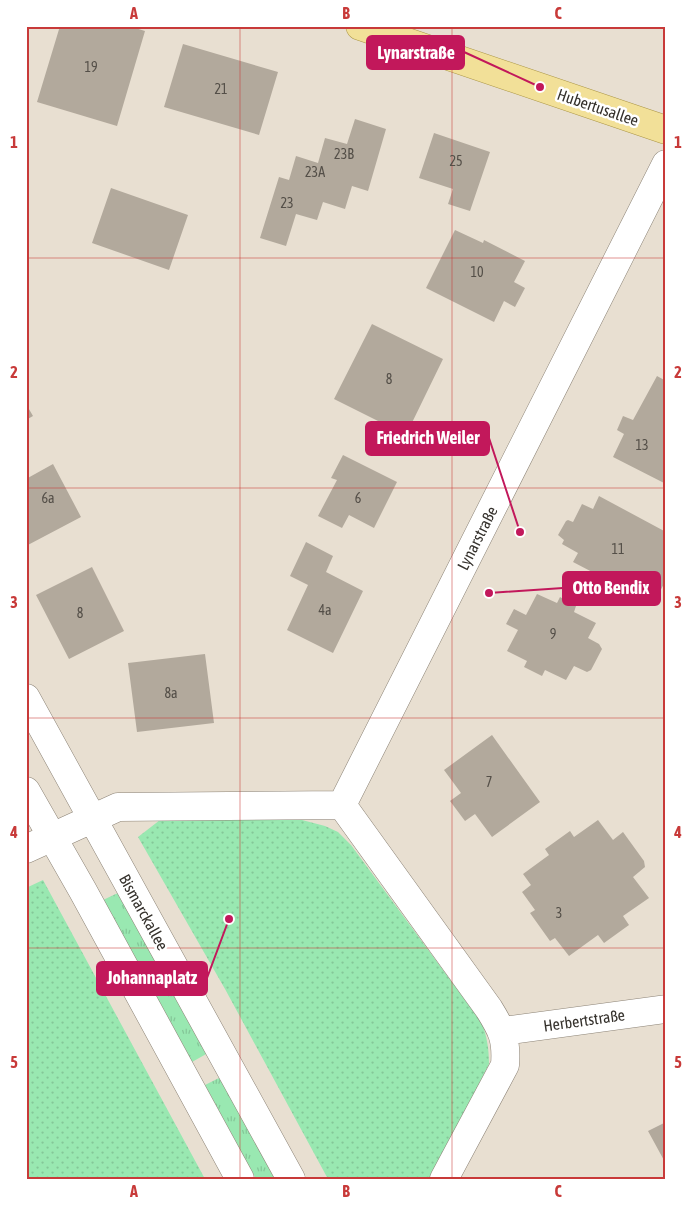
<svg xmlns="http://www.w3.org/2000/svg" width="692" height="1205" viewBox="0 0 692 1205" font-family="'Asap Condensed',sans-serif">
	<defs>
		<pattern id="grass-tufts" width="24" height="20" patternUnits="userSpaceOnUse" patternTransform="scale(1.25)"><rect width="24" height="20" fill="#99e8b1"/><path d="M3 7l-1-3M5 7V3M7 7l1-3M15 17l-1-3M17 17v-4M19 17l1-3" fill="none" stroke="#84c798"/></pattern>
		<pattern id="park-dots" width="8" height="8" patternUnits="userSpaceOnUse" patternTransform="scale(1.25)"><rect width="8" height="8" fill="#99e8b1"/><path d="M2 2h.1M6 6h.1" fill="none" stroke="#84c798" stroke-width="1.8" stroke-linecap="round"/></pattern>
	</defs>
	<rect width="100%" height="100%" fill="#e8dfd1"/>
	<path fill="url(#grass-tufts)" d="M 120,892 L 208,1053 L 192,1062 L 103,900 Z
		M 221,1077 L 277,1179 L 256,1179 L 205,1085 Z"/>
	<path fill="url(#park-dots)" d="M 160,820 L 302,820 L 325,826 L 338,832 L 351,845 L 482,1023 C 487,1037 489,1049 489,1064 L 432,1179 L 328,1179 L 225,989 L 138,837 Z
		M 43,880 L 205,1179 L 26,1179 L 26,888 Z"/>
	<path fill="#b2a99c" d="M 60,26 L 129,26 L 145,31 L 117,126 L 37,102 Z
		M 183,44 L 278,72 L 259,135 L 164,107 Z
		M 355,119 L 386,129 L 368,191 L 352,186 L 345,209 L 323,202 L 317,220 L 296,214 L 286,246 L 260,238 L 279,177 L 289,180 L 296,156 L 318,163 L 325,138 L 347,144 Z
		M 434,133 L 490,152 L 470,211 L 448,204 L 453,189 L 419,178 Z
		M 111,188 L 188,215 L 169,270 L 92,243 Z
		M 455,230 L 483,243 L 484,240 L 525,261 L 514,282 L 525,288 L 515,307 L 504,301 L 494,322 L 426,288 Z
		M 372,324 L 443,359 L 406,435 L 334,399 Z
		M 657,376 L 666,381 L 666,484 L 613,457 L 624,434 L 617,430 L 623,416 L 633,420 Z
		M 26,404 L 33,416 L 26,420 Z
		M 343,455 L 397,482 L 374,528 L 349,515 L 342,528 L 318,516 L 337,480 L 331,478 Z
		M 53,464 L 81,517 L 26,546 L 26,479 Z
		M 599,496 L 666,532 L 666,580 L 656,599 L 624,583 L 621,587 L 573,562 L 578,553 L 562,544 L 564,540 L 558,535 L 566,521 L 568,520 L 573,522 L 582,504 L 593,509 Z
		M 306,542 L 333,556 L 326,572 L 363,591 L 333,653 L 287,630 L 308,585 L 290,576 Z
		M 92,567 L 124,631 L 69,659 L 36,595 Z
		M 537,594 L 557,603 L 560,597 L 576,606 L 574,612 L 596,623 L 588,638 L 599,644 L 602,649 L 591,670 L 587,672 L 574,666 L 566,680 L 545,670 L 542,676 L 524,667 L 527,661 L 507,651 L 518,630 L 506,624 L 514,609 L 526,615 Z
		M 205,654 L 214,723 L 137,732 L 128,663 Z
		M 492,735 L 540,802 L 492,837 L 475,814 L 465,821 L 450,801 L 461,793 L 444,770 Z
		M 598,820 L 613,840 L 623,832 L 644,861 L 645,867 L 633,877 L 649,898 L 623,916 L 629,925 L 604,943 L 598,935 L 569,956 L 555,938 L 550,941 L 530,913 L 535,910 L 522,892 L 531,885 L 523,874 L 549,855 L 545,849 L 570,831 L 574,837 Z
		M 666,1122 L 666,1164 L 648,1131 Z"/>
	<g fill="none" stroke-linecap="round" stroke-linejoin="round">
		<g stroke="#8c8376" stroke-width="29">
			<path id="minor" d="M 26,698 L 291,1179
				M 26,791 L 83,891 L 240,1179
				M 342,805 L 666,164
				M 26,849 L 118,807 L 342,805 L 489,1009 C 502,1030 507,1039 505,1065 L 444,1179
				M 503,1031 L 666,1009"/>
		</g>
		<g stroke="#aa9546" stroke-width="29">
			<path id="major" d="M 360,26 L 666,130"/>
		</g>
		<use href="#minor" stroke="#fff" stroke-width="28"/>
		<use href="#major" stroke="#f2e098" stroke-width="28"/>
	</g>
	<path fill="none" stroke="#c83a39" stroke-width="1" stroke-opacity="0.55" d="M 240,26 L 240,1179M 452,26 L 452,1179M 26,258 L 666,258M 26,488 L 666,488M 26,718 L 666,718M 26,948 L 666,948"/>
	<g text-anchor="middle" stroke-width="5" stroke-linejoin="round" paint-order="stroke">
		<g font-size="14" fill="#544f48">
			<text x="91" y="72">19</text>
			<text x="221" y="94">21</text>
			<text x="344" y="159">23B</text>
			<text x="456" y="166">25</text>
			<text x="315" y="177">23A</text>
			<text x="287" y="208">23</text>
			<text x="477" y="277">10</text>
			<text x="389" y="384">8</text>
			<text x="642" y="450">13</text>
			<text x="48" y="503">6a</text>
			<text x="358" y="503">6</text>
			<text x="618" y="554">11</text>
			<text x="325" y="615">4a</text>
			<text x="80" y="618">8</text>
			<text x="553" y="639">9</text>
			<text x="171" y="698">8a</text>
			<text x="489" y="787">7</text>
			<text x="559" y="918">3</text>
		</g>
		<g font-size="16" fill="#35312c" stroke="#fff">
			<text transform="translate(598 107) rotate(19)" y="6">Hubertusallee</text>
			<text transform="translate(477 538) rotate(-63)" y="6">Lynarstraße</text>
			<text transform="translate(144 912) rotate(61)" y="6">Bismarckallee</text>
			<text transform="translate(584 1020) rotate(-8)" y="6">Herbertstraße</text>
		</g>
	</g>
	<path fill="none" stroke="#c2185b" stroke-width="2" d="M540 87L464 52M520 532L489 438M489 593L563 588M229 919L207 978"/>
	<g fill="#c2185b" stroke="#fff" stroke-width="2">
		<circle cx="540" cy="87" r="5"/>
		<circle cx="520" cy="532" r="5"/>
		<circle cx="489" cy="593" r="5"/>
		<circle cx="229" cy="919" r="5"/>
	</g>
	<g fill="#c2185b" stroke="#c2185b" stroke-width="2">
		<rect x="367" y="36" width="97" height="33" rx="5"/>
		<rect x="366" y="422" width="123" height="33" rx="5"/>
		<rect x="563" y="572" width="97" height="33" rx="5"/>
		<rect x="97" y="962" width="110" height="33" rx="5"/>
	</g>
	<g font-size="18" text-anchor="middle" font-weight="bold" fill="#fff">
		<text x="416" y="59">Lynarstraße</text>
		<text x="428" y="444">Friedrich Weiler</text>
		<text x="611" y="594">Otto Bendix</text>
		<text x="152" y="984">Johannaplatz</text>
	</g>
	<rect width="692" height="1205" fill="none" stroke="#ffffff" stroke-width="55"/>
	<rect x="28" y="28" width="636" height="1150" fill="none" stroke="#c83a39" stroke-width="2"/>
	<g font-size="16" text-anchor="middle" font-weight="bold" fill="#c83a39">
		<text x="134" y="19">A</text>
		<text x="346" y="19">B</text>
		<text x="558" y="19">C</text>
		<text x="14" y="148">1</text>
		<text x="678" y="148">1</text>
		<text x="14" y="378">2</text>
		<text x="678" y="378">2</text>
		<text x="14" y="608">3</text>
		<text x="678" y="608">3</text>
		<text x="14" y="838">4</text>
		<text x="678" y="838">4</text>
		<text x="14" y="1068">5</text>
		<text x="678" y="1068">5</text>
		<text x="134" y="1197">A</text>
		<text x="346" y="1197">B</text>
		<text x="558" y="1197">C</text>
	</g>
</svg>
